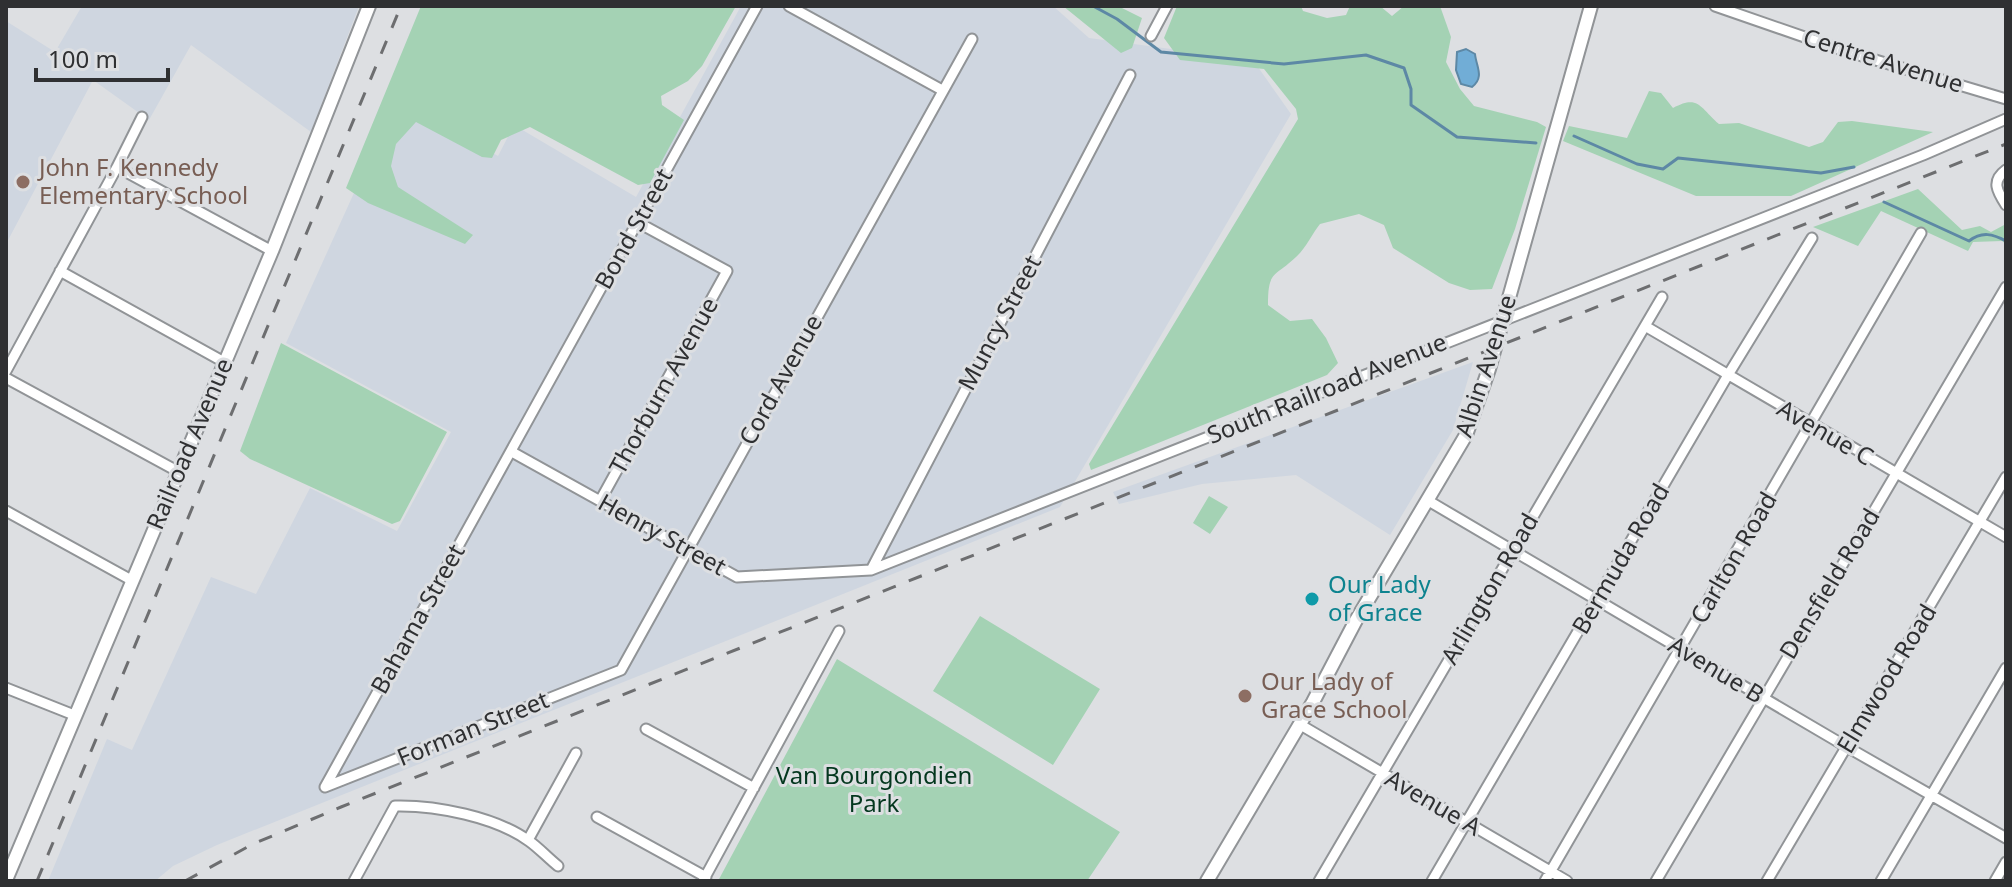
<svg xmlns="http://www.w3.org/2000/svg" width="2012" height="887" viewBox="0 0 2012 887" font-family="'Noto Sans',sans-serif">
	<rect width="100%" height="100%" fill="#dddfe2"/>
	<path fill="#cfd6e0" d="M 82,6 L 359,6 L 311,132 L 191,45 L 149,120 L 93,80 L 6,244 L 6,21 L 55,52 Z
		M 741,6 L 1053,6 L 1089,38 L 1253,60 L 1291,114 L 1060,507 L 217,845 L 173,866 L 155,881 L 48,881 L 107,739 L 132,750 L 211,577 L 256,594 L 310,488 L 397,531 L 451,432 L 286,343 L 397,98 L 498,156 L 514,125 L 636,197 Z
		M 1473,362 L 1453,430 L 1390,535 L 1296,475 L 1202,484 L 1119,504 L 1113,492 Z"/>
	<path fill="#a4d2b4" d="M 421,6 L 736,6 L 702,66 L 688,81 L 661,96 L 662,105 L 684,120 L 650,183 L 638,185 L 530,127 L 501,140 L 492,158 L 482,157 L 416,122 L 396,144 L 391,166 L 398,187 L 473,235 L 465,244 L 368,203 L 346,188 Z
		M 1063,6 L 1118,6 L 1142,18 L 1132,48 L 1121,53 Z
		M 1177,6 L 1301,6 L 1303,11 L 1327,18 L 1346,15 L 1350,6 L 1380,6 L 1392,16 L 1404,6 L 1440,6 L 1451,37 L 1446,62 L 1460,89 L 1474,106 L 1537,122 L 1546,127 L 1515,229 L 1492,289 L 1470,290 L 1449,283 L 1393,248 L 1384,225 L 1359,214 L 1320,224 C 1312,234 1306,248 1296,257 C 1274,278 1268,270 1268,305 L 1290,321 L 1312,319 L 1326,338 L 1338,363 L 1327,375 L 1091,470 L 1089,464 L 1298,119 L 1296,109 L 1264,69 L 1180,60 L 1164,38 Z
		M 1649,91 L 1661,93 L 1673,108 C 1699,94 1700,108 1719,124 L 1739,123 L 1809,147 L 1823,142 L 1838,122 L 1852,121 L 1933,132 L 1791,196 L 1696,196 L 1563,141 L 1569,126 L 1627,138 Z
		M 1918,189 L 1962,230 L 1980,226 L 1991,232 L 2006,224 L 2006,244 L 2002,241 L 1973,242 L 1968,251 L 1881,211 L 1858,246 L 1813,227 Z
		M 281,343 L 447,432 L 400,521 L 392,524 L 250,459 L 240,451 Z
		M 1209,496 L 1228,507 L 1210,534 L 1193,523 Z
		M 980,616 L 1100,689 L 1053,765 L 933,691 Z
		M 837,659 L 1120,832 L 1087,881 L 718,881 Z"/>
	<path fill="#71add6" stroke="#5d88a5" stroke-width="2" d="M 1466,49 L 1475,54 C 1476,66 1485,77 1472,87 L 1461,84 L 1456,70 L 1457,52 Z"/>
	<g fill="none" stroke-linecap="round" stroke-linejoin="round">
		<path stroke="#5d88a5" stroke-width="3" d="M 1093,6 L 1117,19 L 1161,52 L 1284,64 L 1366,55 L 1404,68 L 1411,89 L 1411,105 L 1457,137 L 1536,143
			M 1574,136 L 1637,164 L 1663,169 L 1678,158 L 1821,173 L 1854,167
			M 1884,202 L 1969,241 C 1982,231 1993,234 2006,241"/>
		<g stroke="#919497" stroke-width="13">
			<path id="street" d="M 789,6 L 942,90
				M 1715,6 L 1842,50 L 2006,99
				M 1151,36 L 1167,6
				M 117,167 L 272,251
				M 2006,170 C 1991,181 1997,191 2006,205
				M 60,271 L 224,362
				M 1645,326 L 2006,537
				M 6,371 L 117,167 L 142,117
				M 6,378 L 179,472
				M 512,452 L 737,577 L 871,570 L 1923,155 L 2006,119
				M 1427,500 L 1847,747 L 2006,838
				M 600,501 L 727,271 L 637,222
				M 6,511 L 133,581
				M 871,570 L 1130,75
				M 6,688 L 74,715
				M 1299,724 L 1567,881
				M 646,729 L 754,788
				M 325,787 L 621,670 L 972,39
				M 325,787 L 757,6
				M 597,817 L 706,877
				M 528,840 L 576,753
				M 354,881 L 395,806 C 436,805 496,817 529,841 C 539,848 548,858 558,866
				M 703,881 L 839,631
				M 1319,881 L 1662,297
				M 1432,881 L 1728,375 L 1812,238
				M 1545,881 L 1921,233
				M 1656,881 L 2006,287
				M 1767,881 L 2006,477
				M 1881,881 L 2006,668
				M 1995,881 L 2006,862"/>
		</g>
		<g stroke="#919497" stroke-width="16">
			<path id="secondary" d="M 6,880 L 272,251 L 369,6
				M 1207,881 L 1313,702 L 1355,622 L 1466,435 L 1489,369 L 1591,6"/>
		</g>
		<use href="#street" stroke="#fff" stroke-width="9"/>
		<use href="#secondary" stroke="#fff" stroke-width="12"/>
		<path stroke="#6d6e70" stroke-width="3" stroke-dasharray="14 14" stroke-linecap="butt" d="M 37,881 L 401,6
			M 185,881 L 253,844 L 341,807 L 2006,144"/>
	</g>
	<g fill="#8d6e63" stroke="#dddfe2" stroke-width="3">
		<circle cx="23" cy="182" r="8"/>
		<circle cx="1245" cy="696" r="8"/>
	</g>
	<circle fill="#0f9aa8" stroke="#dddfe2" stroke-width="3" cx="1312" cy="599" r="8"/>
	<g text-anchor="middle" stroke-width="6" stroke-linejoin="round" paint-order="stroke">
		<g font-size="24" fill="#2f3032" stroke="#dddfe2">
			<text transform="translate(1883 61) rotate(17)" y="8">Centre Avenue</text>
			<text transform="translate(634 229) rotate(-61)" y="8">Bond Street</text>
			<text transform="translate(1000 323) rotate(-62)" y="8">Muncy Street</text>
			<text transform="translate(1486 366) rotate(-72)" y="8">Albin Avenue</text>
			<text transform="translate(781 380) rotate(-61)" y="8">Cord Avenue</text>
			<text transform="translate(664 386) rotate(-61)" y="8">Thorburn Avenue</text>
			<text transform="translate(1327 389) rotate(-22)" y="8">South Railroad Avenue</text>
			<text transform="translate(1825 433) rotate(30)" y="8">Avenue C</text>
			<text transform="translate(190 444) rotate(-67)" y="8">Railroad Avenue</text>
			<text transform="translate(662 535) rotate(29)" y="8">Henry Street</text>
			<text transform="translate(1734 558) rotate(-60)" y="8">Carlton Road</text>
			<text transform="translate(1621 559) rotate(-60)" y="8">Bermuda Road</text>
			<text transform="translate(1830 584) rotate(-59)" y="8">Densfield Road</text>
			<text transform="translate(1490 589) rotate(-60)" y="8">Arlington Road</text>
			<text transform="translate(418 619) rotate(-61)" y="8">Bahama Street</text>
			<text transform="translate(1716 670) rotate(31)" y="8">Avenue B</text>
			<text transform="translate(1887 679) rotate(-59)" y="8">Elmwood Road</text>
			<text transform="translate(473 729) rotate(-22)" y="8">Forman Street</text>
			<text transform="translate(1433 803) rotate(30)" y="8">Avenue A</text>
		</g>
		<g font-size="24" fill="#785e54" stroke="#dddfe2" text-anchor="start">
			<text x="39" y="176">John F. Kennedy<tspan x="39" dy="28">Elementary School</tspan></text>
			<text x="1261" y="690">Our Lady of<tspan x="1261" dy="28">Grace School</tspan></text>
		</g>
		<g font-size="24" fill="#0d838f" stroke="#dddfe2" text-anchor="start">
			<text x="1328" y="593">Our Lady<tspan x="1328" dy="28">of Grace</tspan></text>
		</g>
		<g font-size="24" fill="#03371e" stroke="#dddfe2">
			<text x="874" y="784">Van Bourgondien<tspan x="874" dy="28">Park</tspan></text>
		</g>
	</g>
	<rect width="2012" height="887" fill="none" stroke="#2f3032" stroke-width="16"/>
	<path d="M36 68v12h132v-12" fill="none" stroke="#2f3032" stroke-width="4"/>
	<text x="48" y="68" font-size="24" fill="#2f3032" stroke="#dddfe2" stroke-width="6" paint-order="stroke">100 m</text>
</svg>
